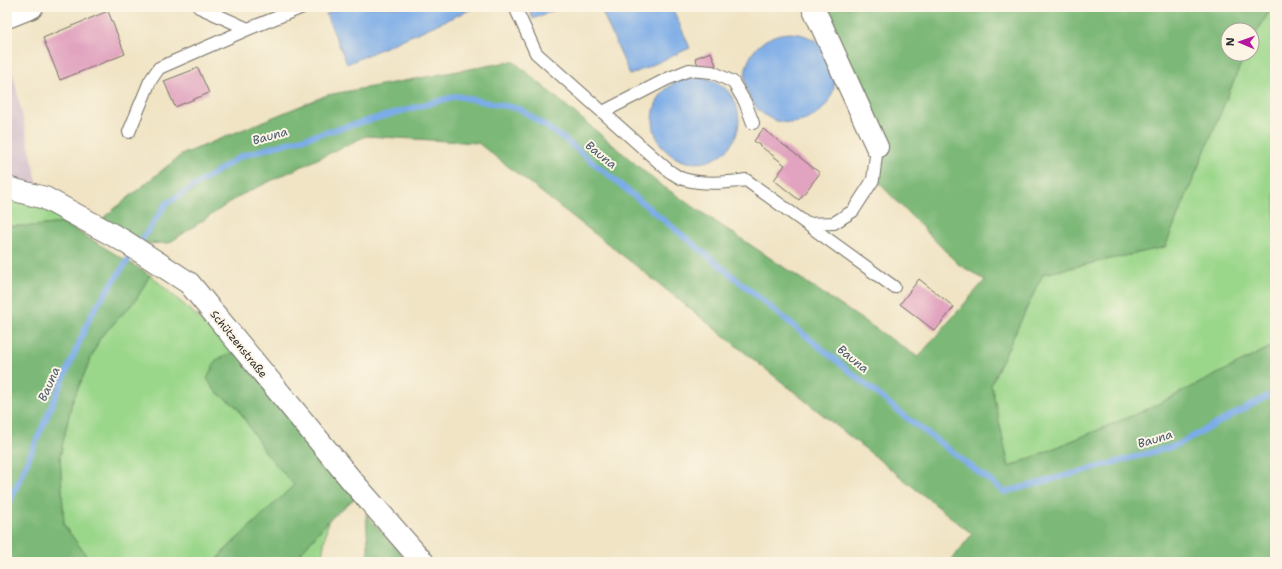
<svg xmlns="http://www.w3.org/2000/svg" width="1282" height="569" viewBox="0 0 1282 569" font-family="'Shantell Sans',sans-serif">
	<rect width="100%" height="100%" fill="#fcf5e5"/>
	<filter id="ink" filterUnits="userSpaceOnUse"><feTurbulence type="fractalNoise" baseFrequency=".025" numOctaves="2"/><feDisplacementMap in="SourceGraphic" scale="8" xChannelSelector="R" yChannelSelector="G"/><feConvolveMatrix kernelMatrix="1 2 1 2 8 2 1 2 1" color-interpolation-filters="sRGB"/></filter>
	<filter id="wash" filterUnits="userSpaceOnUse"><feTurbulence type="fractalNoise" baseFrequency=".012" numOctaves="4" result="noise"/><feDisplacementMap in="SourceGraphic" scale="16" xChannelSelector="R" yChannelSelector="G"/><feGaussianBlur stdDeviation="0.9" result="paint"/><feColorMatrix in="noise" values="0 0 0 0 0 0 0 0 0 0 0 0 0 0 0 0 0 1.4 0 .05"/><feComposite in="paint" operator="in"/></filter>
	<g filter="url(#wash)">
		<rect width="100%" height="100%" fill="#f0e4c5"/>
		<path fill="#d1bdcb" d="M 7,47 L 43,208 L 7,199 Z"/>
		<path fill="#9bd78b" stroke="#63815b" d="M 1272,7 L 1275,7 L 1275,345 L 1146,410 L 1009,467 L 991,384 L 1043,274 L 1165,247 L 1245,54 L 1252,54 L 1252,40 Z
			M 7,199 C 28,204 49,207 64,223 L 34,226 L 7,226 Z
			M 150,275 L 237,351 L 215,391 L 237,407 L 265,452 L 294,485 L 223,552 L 216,562 L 91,562 L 64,525 L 60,456 L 72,402 L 100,338 L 136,300 Z
			M 328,521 L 321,562 L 293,562 Z"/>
		<path fill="#7cb877" stroke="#547251" d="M 806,7 L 1272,7 L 1252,40 L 1252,30 L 1228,30 L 1228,54 L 1245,54 L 1165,247 L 1043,274 L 991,384 L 1009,467 L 1146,410 L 1275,345 L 1275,562 L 950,562 L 972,534 L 644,272 L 478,143 L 366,136 L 241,195 L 169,243 L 140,244 L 103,218 L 181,155 L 327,95 L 513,61 L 658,183 L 918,357 L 985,280 L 958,264 L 878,182 L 880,162 Z
			M 64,223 L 150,275 L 136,300 L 100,338 L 72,402 L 60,456 L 64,525 L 91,562 L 7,562 L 7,226 L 34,226 Z
			M 237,351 L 355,498 L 328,521 L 293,562 L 216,562 L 223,552 L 294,485 L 265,452 L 237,407 L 215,391 L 207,379 L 216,360 Z
			M 366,514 L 408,562 L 369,562 Z"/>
		<path fill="#7cace7" stroke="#546c89" d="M 342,7 L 474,7 L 474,8 L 347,64 L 326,14 Z
			M 528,7 L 561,7 L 533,19 Z
			M 600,7 L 672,7 L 690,48 L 630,75 Z
			M745 78a45 45 0 1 1 90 0a45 45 0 1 1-90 0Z
			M653 120a43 43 0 1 1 86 0a43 43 0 1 1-86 0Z"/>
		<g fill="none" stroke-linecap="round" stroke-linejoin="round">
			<path stroke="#7cace7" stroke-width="6" d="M 7,508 L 92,313 L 166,204 L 241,156 L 456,96 L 520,109 L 563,138 L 907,418 L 1005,492 L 1175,446 L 1275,392"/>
		</g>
		<g id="blocks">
			<path fill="#e1a3bf" d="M 108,11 L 125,54 L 60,80 L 43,38 Z
				M 711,52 L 716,65 L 701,71 L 695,58 Z
				M 198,68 L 209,93 L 175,107 L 164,81 Z
				M 763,129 L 820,173 L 799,200 L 774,180 L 785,165 L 754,141 Z
				M 919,279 L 954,307 L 935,331 L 900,304 Z"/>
		</g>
	</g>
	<g filter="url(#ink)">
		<use href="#blocks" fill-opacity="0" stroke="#706c61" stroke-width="1"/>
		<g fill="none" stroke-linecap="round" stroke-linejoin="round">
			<g stroke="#706c61" stroke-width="14">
				<path id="service" d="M 199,7 L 248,29 L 303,7
					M 515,7 L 536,53 L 669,171 C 674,174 678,177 683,179 C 703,185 726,183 746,180 L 894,287
					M 603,112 L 667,79 L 689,70 L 712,72 L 733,82 L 745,102 L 753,123
					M 129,132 L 150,81 L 159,68 L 248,29
					M 807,224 L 834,223 L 853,211 L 873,180 L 877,147"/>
			</g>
			<g stroke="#706c61" stroke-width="24">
				<path id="minor" d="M 813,7 L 877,147
					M 7,17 L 32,7
					M 7,188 L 45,198 L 124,241 L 189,283 L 353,482 L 423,562"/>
			</g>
			<use href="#service" stroke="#fff" stroke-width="12"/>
			<use href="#minor" stroke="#fff" stroke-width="22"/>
		</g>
	</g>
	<g text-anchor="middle" stroke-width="4" stroke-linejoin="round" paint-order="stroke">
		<g font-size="11" fill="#2b2b2b" stroke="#fcf5e5">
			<text transform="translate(239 344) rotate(51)" y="4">Schützenstraße</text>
		</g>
		<g font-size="12" font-style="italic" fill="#47586d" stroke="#fcf5e5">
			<text transform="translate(270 136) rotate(-16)" y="4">Bauna</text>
			<text transform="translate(601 155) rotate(39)" y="4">Bauna</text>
			<text transform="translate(853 359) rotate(39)" y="4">Bauna</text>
			<text transform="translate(49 384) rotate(-66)" y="4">Bauna</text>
			<text transform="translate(1155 439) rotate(-17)" y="4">Bauna</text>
		</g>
	</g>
	<rect width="1282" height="569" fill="none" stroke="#fcf5e5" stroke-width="24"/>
	<g transform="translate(1240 42) rotate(272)"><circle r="19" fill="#fcf5e5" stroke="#a8a49b"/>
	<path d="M0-3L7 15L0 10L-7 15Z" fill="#b5179e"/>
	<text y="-6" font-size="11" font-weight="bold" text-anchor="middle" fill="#2b2b2b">N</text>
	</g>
</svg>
